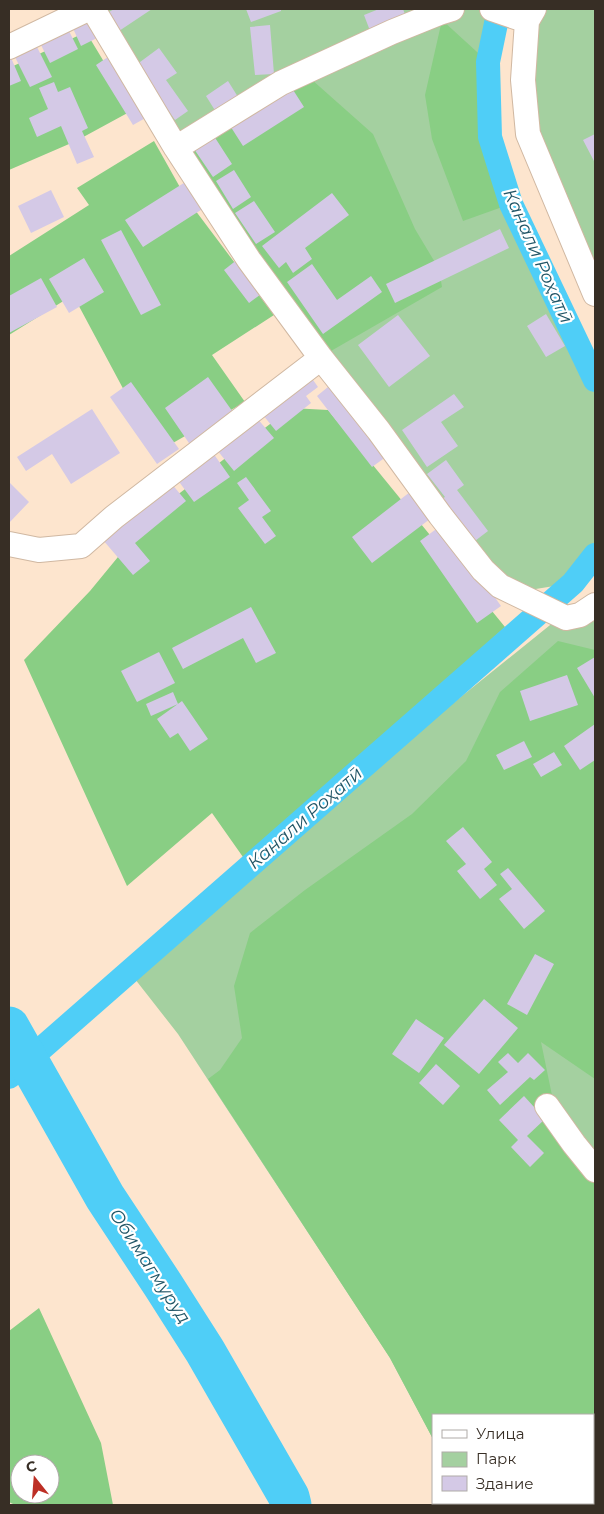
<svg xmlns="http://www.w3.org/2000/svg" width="604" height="1514" viewBox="0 0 604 1514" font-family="Montserrat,sans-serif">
	<rect width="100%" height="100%" fill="#fde5ce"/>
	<path fill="#a4d0a0" d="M 95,9 L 493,9 L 488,62 L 490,137 L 511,204 L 595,380 L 595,555 L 573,583 L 517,592 L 441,514 Z
		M 528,9 L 595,9 L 595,309 L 520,133 Z
		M 595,598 L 595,1505 L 468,1505 L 467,1503 L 593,1503 L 593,1415 L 433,1415 L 433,1439 L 390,1358 L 178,1034 L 124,965 L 250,867 L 565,613 Z"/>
	<path fill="#89ce84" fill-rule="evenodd" d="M 442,20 L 488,62 L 490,137 L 511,204 L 463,221 L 432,139 L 425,95 Z
		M 86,32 L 133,110 L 76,141 L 9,170 L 9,68 Z
		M 302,71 L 373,134 L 415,229 L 439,269 L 442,287 L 324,355 L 176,142 Z
		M 154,141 L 186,198 L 274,315 L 212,355 L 245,402 L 157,452 L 73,295 L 9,335 L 9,256 L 89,205 L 77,188 Z
		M 291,408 L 328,410 L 505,627 L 250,867 L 212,813 L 127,886 L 24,660 L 90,591 L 155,512 Z
		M 558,641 L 595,650 L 595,1079 L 541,1042 L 555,1110 L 595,1160 L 595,1499 L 593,1499 L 593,1415 L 433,1415 L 433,1439 L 390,1358 L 208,1079 L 220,1070 L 242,1038 L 234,986 L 250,933 L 305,890 L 412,814 L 466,761 L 500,692 Z
		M 39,1308 L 101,1443 L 113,1505 L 15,1505 L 9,1502 L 9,1331 ZM 20,1464 L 50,1464 L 50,1494 L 20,1494 Z
		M 467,1503 L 576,1503 L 569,1505 L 468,1505 Z"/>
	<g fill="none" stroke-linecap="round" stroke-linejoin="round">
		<path stroke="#4fcef7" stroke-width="24" d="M 499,9 L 488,62 L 490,137 L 511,204 L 595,380
			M 9,1077 L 573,583 L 595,555"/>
		<path stroke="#4fcef7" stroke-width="41" d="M 9,1027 L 105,1197 L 163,1285 L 205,1351 L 289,1497 L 291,1505"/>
	</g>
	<path fill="#d4c9e6" d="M 114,9 L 152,9 L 116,33 L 104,15 Z
		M 246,9 L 281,9 L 281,11 L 251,22 Z
		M 379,9 L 403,9 L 408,22 L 372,36 L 364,15 Z
		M 89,15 L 99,37 L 81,46 L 71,24 Z
		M 66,25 L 78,49 L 50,63 L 38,39 Z
		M 270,25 L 274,74 L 255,75 L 250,27 Z
		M 35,43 L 52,77 L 30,87 L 13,53 Z
		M 159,48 L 177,73 L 166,80 L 188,111 L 175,120 L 136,65 Z
		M 9,53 L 21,81 L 9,86 Z
		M 111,55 L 149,116 L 133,125 L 96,65 Z
		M 228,81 L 238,97 L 216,112 L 206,96 Z
		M 54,82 L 58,92 L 70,87 L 88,128 L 82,131 L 94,157 L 77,164 L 61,126 L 37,137 L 29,118 L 48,109 L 39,88 Z
		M 288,82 L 304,107 L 243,146 L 227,121 Z
		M 212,133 L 232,164 L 213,177 L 192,146 Z
		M 595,134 L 595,163 L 583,140 Z
		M 234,170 L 251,197 L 233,209 L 216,181 Z
		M 187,181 L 204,208 L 143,247 L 125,220 Z
		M 51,190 L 64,217 L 31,233 L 18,206 Z
		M 332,193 L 349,215 L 305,248 L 312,259 L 293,273 L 286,262 L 279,268 L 262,246 Z
		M 254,201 L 275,232 L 256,244 L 235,213 Z
		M 500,229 L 509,248 L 395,303 L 386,284 Z
		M 121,230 L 161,305 L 141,315 L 101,240 Z
		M 84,258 L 104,292 L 69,313 L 49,279 Z
		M 238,259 L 264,292 L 249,303 L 224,270 Z
		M 312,264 L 337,300 L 371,276 L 382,292 L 323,334 L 287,282 Z
		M 41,278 L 57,307 L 9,333 L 9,296 Z
		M 546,314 L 565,346 L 546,357 L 527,326 Z
		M 398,315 L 430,356 L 389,387 L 358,345 Z
		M 208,377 L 235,415 L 191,446 L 165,408 Z
		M 311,377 L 318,387 L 306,396 L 311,403 L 276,431 L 263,415 Z
		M 131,382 L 179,449 L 157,464 L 110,397 Z
		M 334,382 L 390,454 L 372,467 L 317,396 Z
		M 454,394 L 464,407 L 441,422 L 458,446 L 427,467 L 402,430 Z
		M 92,409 L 120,453 L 71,484 L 52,454 L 26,471 L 17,457 Z
		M 256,417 L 274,438 L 234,471 L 217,450 Z
		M 213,453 L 230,477 L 194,502 L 177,479 Z
		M 446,460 L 464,485 L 457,490 L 488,531 L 471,544 L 438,501 L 445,497 L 427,474 Z
		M 246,477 L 271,511 L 262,517 L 276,536 L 265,544 L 238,508 L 249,500 L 237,483 Z
		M 9,482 L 29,502 L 9,523 Z
		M 171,483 L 186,501 L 135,543 L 150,561 L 133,575 L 103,540 Z
		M 410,492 L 430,519 L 372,563 L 352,537 Z
		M 443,524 L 501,606 L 477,623 L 420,541 Z
		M 251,607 L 276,653 L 256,663 L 243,638 L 183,669 L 172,648 Z
		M 159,652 L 175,683 L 137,702 L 121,671 Z
		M 595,657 L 595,698 L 577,668 Z
		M 567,675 L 578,705 L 530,721 L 520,691 Z
		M 173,692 L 178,704 L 151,716 L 146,704 Z
		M 182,701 L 208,739 L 190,751 L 178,733 L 170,738 L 157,719 Z
		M 595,724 L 595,760 L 580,770 L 564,746 Z
		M 524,741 L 532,757 L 504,770 L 496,755 Z
		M 554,752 L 562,765 L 541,777 L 533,764 Z
		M 463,827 L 492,862 L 484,869 L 497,885 L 480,899 L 457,871 L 466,864 L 446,841 Z
		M 508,868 L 545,911 L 524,929 L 499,899 L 512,889 L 500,874 Z
		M 535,954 L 554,964 L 527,1015 L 507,1004 Z
		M 484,999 L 518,1028 L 479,1074 L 444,1045 Z
		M 416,1019 L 444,1038 L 419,1073 L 392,1054 Z
		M 508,1053 L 518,1063 L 528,1053 L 545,1070 L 534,1080 L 530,1077 L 500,1105 L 487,1090 L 508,1072 L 498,1062 Z
		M 436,1064 L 460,1086 L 443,1105 L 419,1083 Z
		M 524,1096 L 545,1119 L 527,1136 L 544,1153 L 530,1167 L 511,1147 L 518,1140 L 499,1120 Z"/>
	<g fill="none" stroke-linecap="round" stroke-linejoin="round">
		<g stroke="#d0b8a2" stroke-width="26">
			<path id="minor" d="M 93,9 L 176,148 L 249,260 L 321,358 L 379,431 L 440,515 L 483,570 L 500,586 L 566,618 L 580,615 L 595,605
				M 492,9 L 527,21
				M 534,9 L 527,21 L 523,80 L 528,134 L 595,294
				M 9,47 L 88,9
				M 176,148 L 281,83 L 392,32 L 439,13 L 452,9
				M 9,544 L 39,550 L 81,546 L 114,517 L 321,358
				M 547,1106 L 574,1144 L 595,1170"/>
		</g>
		<use href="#minor" stroke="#fff" stroke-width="24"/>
	</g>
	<g text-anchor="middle" stroke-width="4.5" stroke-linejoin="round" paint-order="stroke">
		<g font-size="18" font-style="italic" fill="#225667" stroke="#fff">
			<text transform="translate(538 256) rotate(66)" y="6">Канали Роҳатӣ</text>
			<text transform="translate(305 818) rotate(-41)" y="6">Канали Роҳатӣ</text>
			<text transform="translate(150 1266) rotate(57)" y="6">Обимагмуруд</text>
		</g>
	</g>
	<rect width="604" height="1514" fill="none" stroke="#372e25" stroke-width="20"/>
	<rect x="432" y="1414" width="162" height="90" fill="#ffffff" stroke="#afaba8"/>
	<rect x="442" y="1430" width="25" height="8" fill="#ffffff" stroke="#afaba8"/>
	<text x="476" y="1439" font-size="15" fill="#372e25">Улица</text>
	<rect x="442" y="1452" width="25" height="15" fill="#a4d0a0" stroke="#afaba8"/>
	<text x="476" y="1464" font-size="15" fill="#372e25">Парк</text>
	<rect x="442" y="1476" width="25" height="15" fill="#d4c9e6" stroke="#afaba8"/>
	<text x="476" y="1489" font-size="15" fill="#372e25">Здание</text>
	<g transform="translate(35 1479) rotate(343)"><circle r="24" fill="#ffffff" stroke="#afaba8"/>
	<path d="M0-4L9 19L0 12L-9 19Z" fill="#bd2f25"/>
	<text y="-8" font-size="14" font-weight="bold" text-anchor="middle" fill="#372e25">С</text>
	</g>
</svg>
